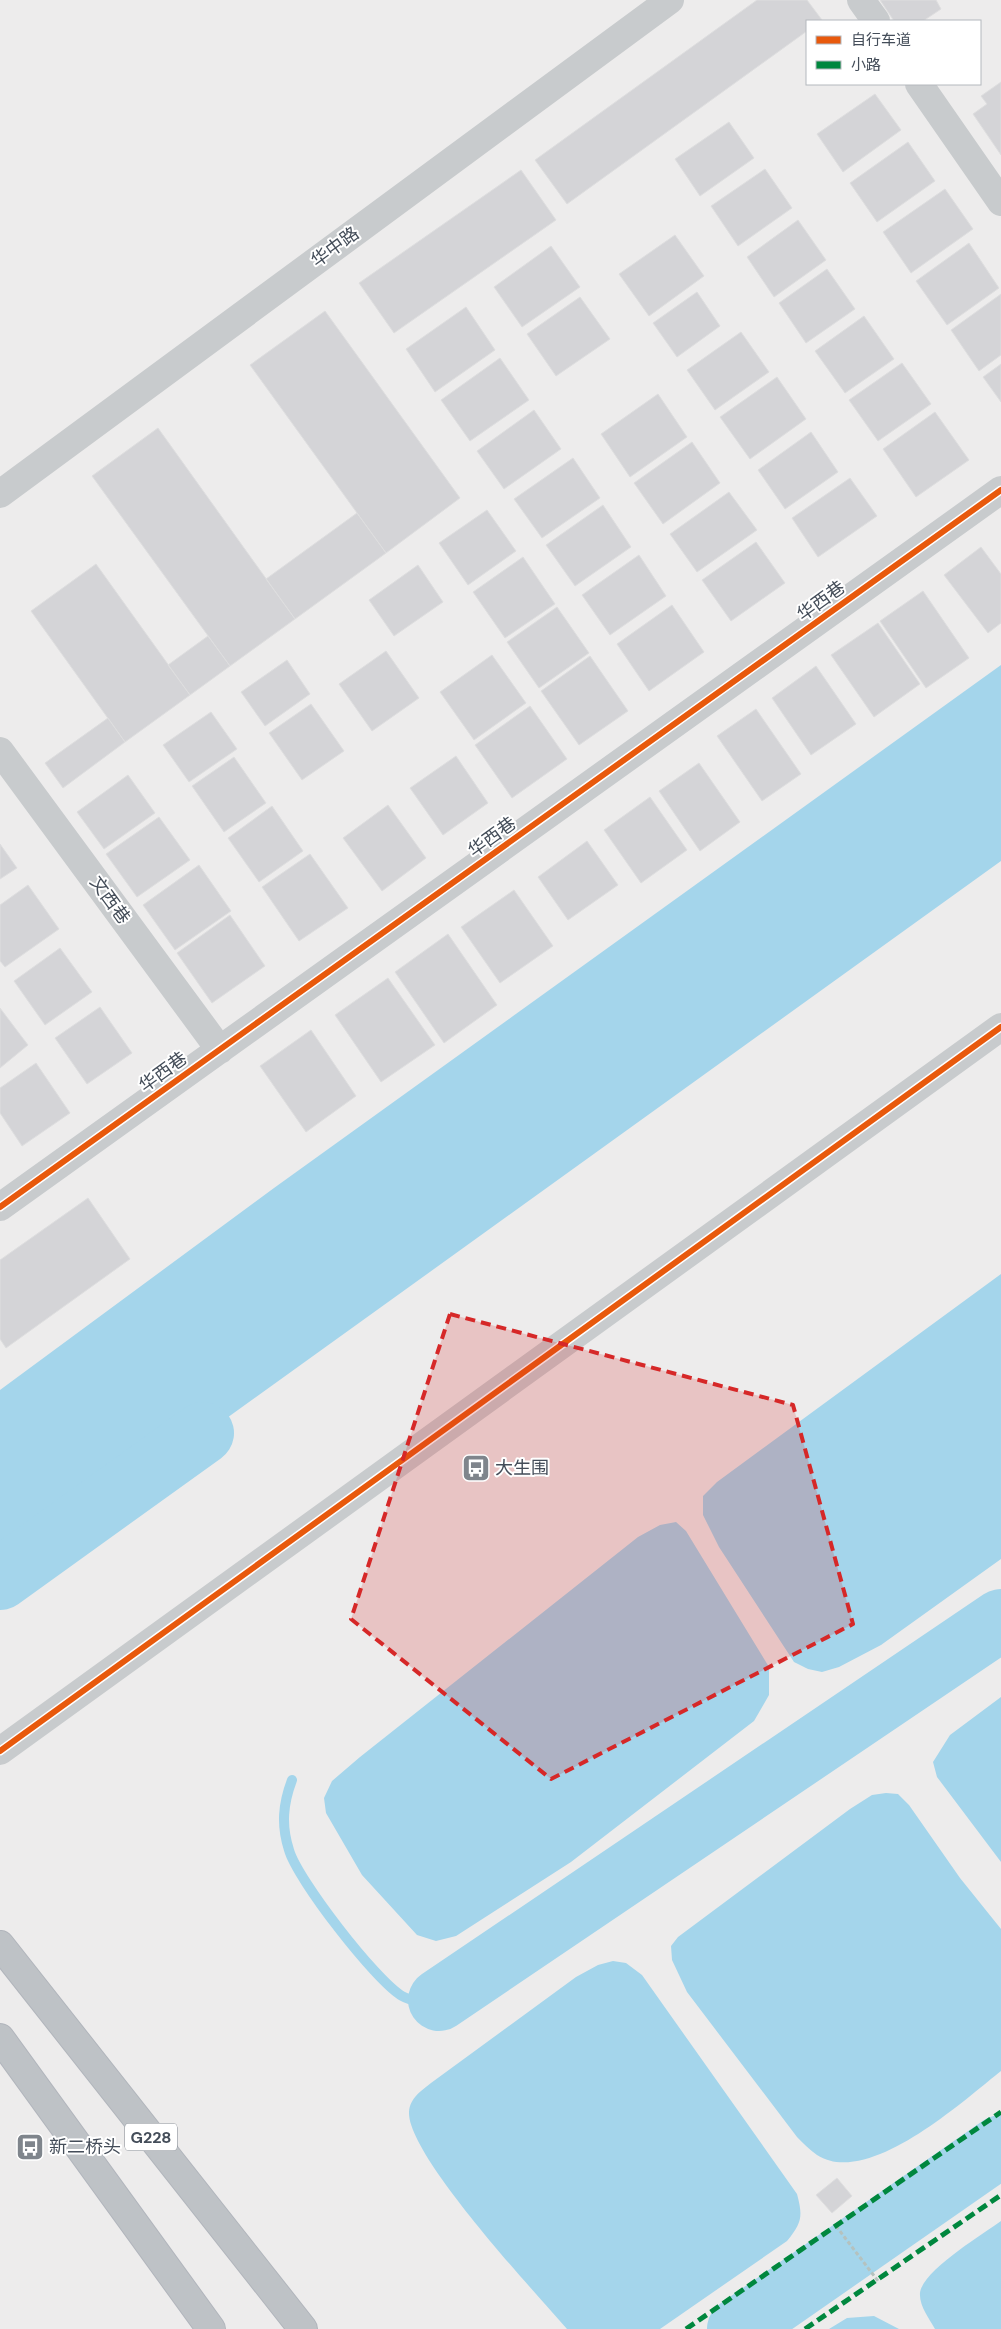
<svg xmlns="http://www.w3.org/2000/svg" width="1001" height="2329" viewBox="0 0 1001 2329" font-family="'DM Sans','Noto Sans SC',sans-serif">
	<rect width="100%" height="100%" fill="#edecec"/>
	<path fill="#a4d5eb" d="M 1001,665 L 1001,861 L 138,1482 L 115,1485 L 0,1584 L 0,1390 L 274,1188 Z
		M 1001,1274 L 1001,1559 L 881,1645 L 839,1667 L 822,1672 L 808,1669 L 794,1662 L 719,1547 L 703,1515 L 703,1496 L 717,1482 Z
		M 676,1522 L 686,1531 L 769,1667 L 769,1695 L 754,1721 L 571,1862 L 456,1936 L 436,1941 L 417,1935 L 362,1875 L 326,1813 L 324,1798 L 332,1781 L 360,1757 L 638,1537 L 660,1525 Z
		M 1001,1697 L 1001,1862 L 937,1777 L 933,1762 L 950,1735 Z
		M 886,1793 L 898,1794 L 909,1805 L 960,1878 L 1001,1929 L 1001,2071 C 963,2101 868,2188 817,2155 C 810,2150 803,2143 797,2137 L 687,1992 L 672,1960 L 671,1946 L 678,1937 L 850,1809 L 872,1795 Z
		M 613,1961 L 626,1963 L 642,1975 L 797,2194 C 803,2216 802,2223 787,2241 L 660,2329 L 567,2329 C 535,2292 407,2155 409,2112 C 410,2098 421,2091 431,2083 L 576,1977 L 598,1965 Z
		M 1001,2221 L 1001,2329 L 935,2329 C 929,2318 919,2306 920,2293 C 922,2271 983,2234 1001,2221 Z
		M 874,2316 L 899,2329 L 829,2329 L 847,2318 Z"/>
	<g fill="none" stroke-linecap="round" stroke-linejoin="round">
		<path stroke="#a4d5eb" stroke-width="10" d="M 292,1780 C 283,1804 281,1825 289,1850 C 297,1879 376,1981 402,1996 C 414,2003 426,2001 439,2000"/>
		<path stroke="#a4d5eb" stroke-width="62" d="M 0,1579 L 203,1433
			M 439,2000 L 1001,1620
			M 738,2329 L 1001,2146"/>
	</g>
	<path fill="#d4d4d7" stroke="#dededf" d="M 757,0 L 807,0 L 822,20 L 807,21 L 807,31 L 567,204 L 535,160 Z
		M 880,0 L 936,0 L 941,9 L 923,21 L 894,21 Z
		M 1001,82 L 1001,155 L 973,114 L 987,104 L 981,96 Z
		M 875,94 L 901,130 L 843,172 L 817,134 Z
		M 729,122 L 754,158 L 700,196 L 675,159 Z
		M 908,142 L 935,181 L 877,222 L 850,183 Z
		M 765,169 L 792,208 L 738,246 L 711,206 Z
		M 521,170 L 556,220 L 394,333 L 359,283 Z
		M 945,189 L 973,229 L 911,273 L 883,232 Z
		M 798,220 L 826,260 L 774,297 L 747,257 Z
		M 675,235 L 704,276 L 649,316 L 619,274 Z
		M 969,243 L 999,288 L 947,325 L 916,281 Z
		M 551,246 L 580,287 L 522,327 L 494,287 Z
		M 827,269 L 855,309 L 806,343 L 779,303 Z
		M 697,292 L 720,326 L 677,357 L 653,323 Z
		M 1001,294 L 1001,355 L 979,371 L 951,330 Z
		M 580,297 L 610,339 L 556,376 L 527,334 Z
		M 466,307 L 495,350 L 435,392 L 406,349 Z
		M 325,311 L 460,498 L 386,553 L 250,365 Z
		M 864,316 L 894,359 L 845,393 L 815,351 Z
		M 741,332 L 769,372 L 715,410 L 687,370 Z
		M 500,358 L 529,400 L 470,441 L 441,400 Z
		M 902,363 L 931,404 L 878,441 L 849,400 Z
		M 1001,364 L 1001,402 L 983,377 Z
		M 777,377 L 806,419 L 750,459 L 720,417 Z
		M 658,394 L 687,437 L 630,477 L 601,434 Z
		M 534,410 L 561,449 L 504,489 L 477,451 Z
		M 935,412 L 969,460 L 916,497 L 883,449 Z
		M 158,428 L 295,619 L 230,666 L 92,476 Z
		M 811,432 L 838,472 L 785,509 L 758,470 Z
		M 692,442 L 720,483 L 663,524 L 634,483 Z
		M 573,458 L 600,498 L 542,538 L 514,499 Z
		M 850,478 L 877,516 L 818,557 L 792,518 Z
		M 729,492 L 757,530 L 697,572 L 670,534 Z
		M 603,505 L 631,547 L 575,586 L 546,545 Z
		M 487,510 L 516,551 L 468,585 L 439,543 Z
		M 357,513 L 386,553 L 295,619 L 266,579 Z
		M 756,542 L 785,583 L 731,621 L 702,580 Z
		M 981,547 L 1001,574 L 1001,623 L 988,633 L 944,575 Z
		M 639,555 L 666,596 L 610,635 L 582,595 Z
		M 523,557 L 555,604 L 505,638 L 473,592 Z
		M 96,564 L 190,695 L 125,742 L 31,611 Z
		M 418,565 L 443,602 L 394,636 L 369,600 Z
		M 923,591 L 969,658 L 926,688 L 880,621 Z
		M 672,605 L 704,652 L 649,691 L 617,644 Z
		M 557,607 L 589,653 L 539,688 L 507,642 Z
		M 878,623 L 920,684 L 874,717 L 831,655 Z
		M 208,636 L 230,666 L 190,695 L 168,665 Z
		M 386,651 L 419,698 L 372,731 L 339,684 Z
		M 492,655 L 526,703 L 474,740 L 440,692 Z
		M 590,656 L 628,711 L 579,745 L 541,691 Z
		M 287,660 L 310,694 L 265,726 L 241,692 Z
		M 816,666 L 856,724 L 811,755 L 772,698 Z
		M 311,704 L 344,751 L 302,780 L 269,733 Z
		M 530,706 L 567,759 L 512,798 L 475,745 Z
		M 756,709 L 801,774 L 762,801 L 717,736 Z
		M 211,712 L 237,749 L 189,782 L 163,745 Z
		M 108,718 L 125,742 L 63,788 L 45,763 Z
		M 456,756 L 488,803 L 443,835 L 410,788 Z
		M 234,757 L 266,803 L 224,832 L 192,786 Z
		M 699,763 L 740,822 L 700,851 L 659,791 Z
		M 128,775 L 155,813 L 104,849 L 77,812 Z
		M 650,797 L 687,850 L 641,883 L 604,830 Z
		M 388,805 L 426,858 L 382,891 L 343,838 Z
		M 272,806 L 303,851 L 259,882 L 228,838 Z
		M 159,817 L 190,860 L 137,897 L 106,854 Z
		M 587,841 L 618,885 L 568,920 L 538,877 Z
		M 0,844 L 17,868 L 0,879 Z
		M 310,854 L 348,908 L 299,941 L 262,887 Z
		M 199,865 L 231,911 L 175,950 L 143,905 Z
		M 28,885 L 59,929 L 5,967 L 0,961 L 0,905 Z
		M 514,890 L 553,946 L 500,983 L 461,927 Z
		M 230,915 L 265,966 L 212,1003 L 177,953 Z
		M 448,934 L 497,1005 L 444,1043 L 395,972 Z
		M 60,948 L 92,992 L 45,1025 L 14,981 Z
		M 388,978 L 435,1045 L 381,1082 L 335,1015 Z
		M 100,1007 L 132,1053 L 87,1084 L 55,1038 Z
		M 0,1008 L 28,1045 L 0,1068 Z
		M 311,1030 L 356,1096 L 306,1132 L 260,1066 Z
		M 36,1063 L 70,1113 L 22,1146 L 0,1113 L 0,1088 Z
		M 88,1198 L 130,1259 L 6,1348 L 0,1339 L 0,1260 Z
		M 837,2178 L 852,2196 L 832,2213 L 816,2195 Z"/>
	<g fill="none" stroke-linecap="round" stroke-linejoin="round">
		<g stroke="#b1b5bc" stroke-width="30">
			<path id="trunk" d="M 0,1945 L 303,2329
				M 0,2038 L 211,2329"/>
		</g>
		<path stroke="#b5c2bf" stroke-width="3" stroke-dasharray="4 2.5" stroke-linecap="butt" d="M 836,2226 L 878,2281"/>
		<path stroke="#c8cbcd" stroke-width="28" d="M 861,0 L 876,21
			M 919,84 L 1001,202
			M 0,494 L 670,0
			M 0,751 L 220,1050
			M 0,1207 L 1001,490"/>
		<path stroke="#c8cbcd" stroke-width="28" d="M 0,1751 L 1001,1027"/>
		<use href="#trunk" stroke="#bec2c6" stroke-width="28"/>
		<path stroke="#00873e" stroke-width="5" stroke-dasharray="10 5" stroke-linecap="butt" d="M 686,2329 L 1001,2112
			M 805,2329 L 1001,2195"/>
		<g stroke="#fff" stroke-width="9">
			<path id="cycleway" d="M 0,1207 L 1001,490
				M 0,1751 L 1001,1027"/>
		</g>
		<use href="#cycleway" stroke="#e8590c" stroke-width="6"/>
	</g>
	<path fill="#d62828" fill-opacity="0.2" stroke="#d62828" stroke-width="4" stroke-dasharray="10 6" stroke-linejoin="round" d="M 450,1314 L 793,1405 L 853,1624 L 551,1779 L 351,1619 Z"/>
	<defs>
		<g id="bus-square" transform="scale(1.4375)"><rect x="-9" y="-9" width="18" height="18" rx="4" fill="#7f858c" stroke="#fff"/><path d="M-5-6H5V4H4V6H2V4H-2V6H-4V4H-5ZM-3.5-4V0h7V-4ZM-3.5 1.2v1.5H-2V1.2ZM2 1.2v1.5H3.5V1.2Z" fill="#fff"/></g>
	</defs>
	<g fill-rule="evenodd">
		<use href="#bus-square" x="476" y="1468"/>
		<use href="#bus-square" x="30" y="2147"/>
	</g>
	<g text-anchor="middle" stroke-width="4" stroke-linejoin="round" paint-order="stroke">
		<rect fill="#fff" stroke="#7c828b" stroke-width="1" x="125" y="2123.5" width="52" height="27" rx="4"/>
		<g font-size="16" font-weight="bold" fill="#444d59">
			<text x="151" y="2143">G228</text>
		</g>
		<g font-size="18" fill="#444d59" stroke="#fff">
			<text transform="translate(335 247) rotate(-36)" y="6">华中路</text>
			<text transform="translate(821 601) rotate(-36)" y="6">华西巷</text>
			<text transform="translate(492 837) rotate(-36)" y="6">华西巷</text>
			<text transform="translate(110 900) rotate(54)" y="6">文西巷</text>
			<text transform="translate(163 1072) rotate(-36)" y="6">华西巷</text>
		</g>
		<g font-size="18" fill="#444d59" stroke="#fff" text-anchor="start">
			<text x="495" y="1474">大生围</text>
			<text x="49" y="2153">新二桥头</text>
		</g>
	</g>
	<rect x="806" y="20" width="175" height="65" fill="#ffffff" stroke="#b4b8bd"/>
	<rect x="816" y="36" width="25" height="8" fill="#e8590c" stroke="#b4b8bd"/>
	<text x="851" y="45" font-size="15" fill="#444d59">自行车道</text>
	<rect x="816" y="61" width="25" height="8" fill="#00873e" stroke="#b4b8bd"/>
	<text x="851" y="70" font-size="15" fill="#444d59">小路</text>
</svg>
